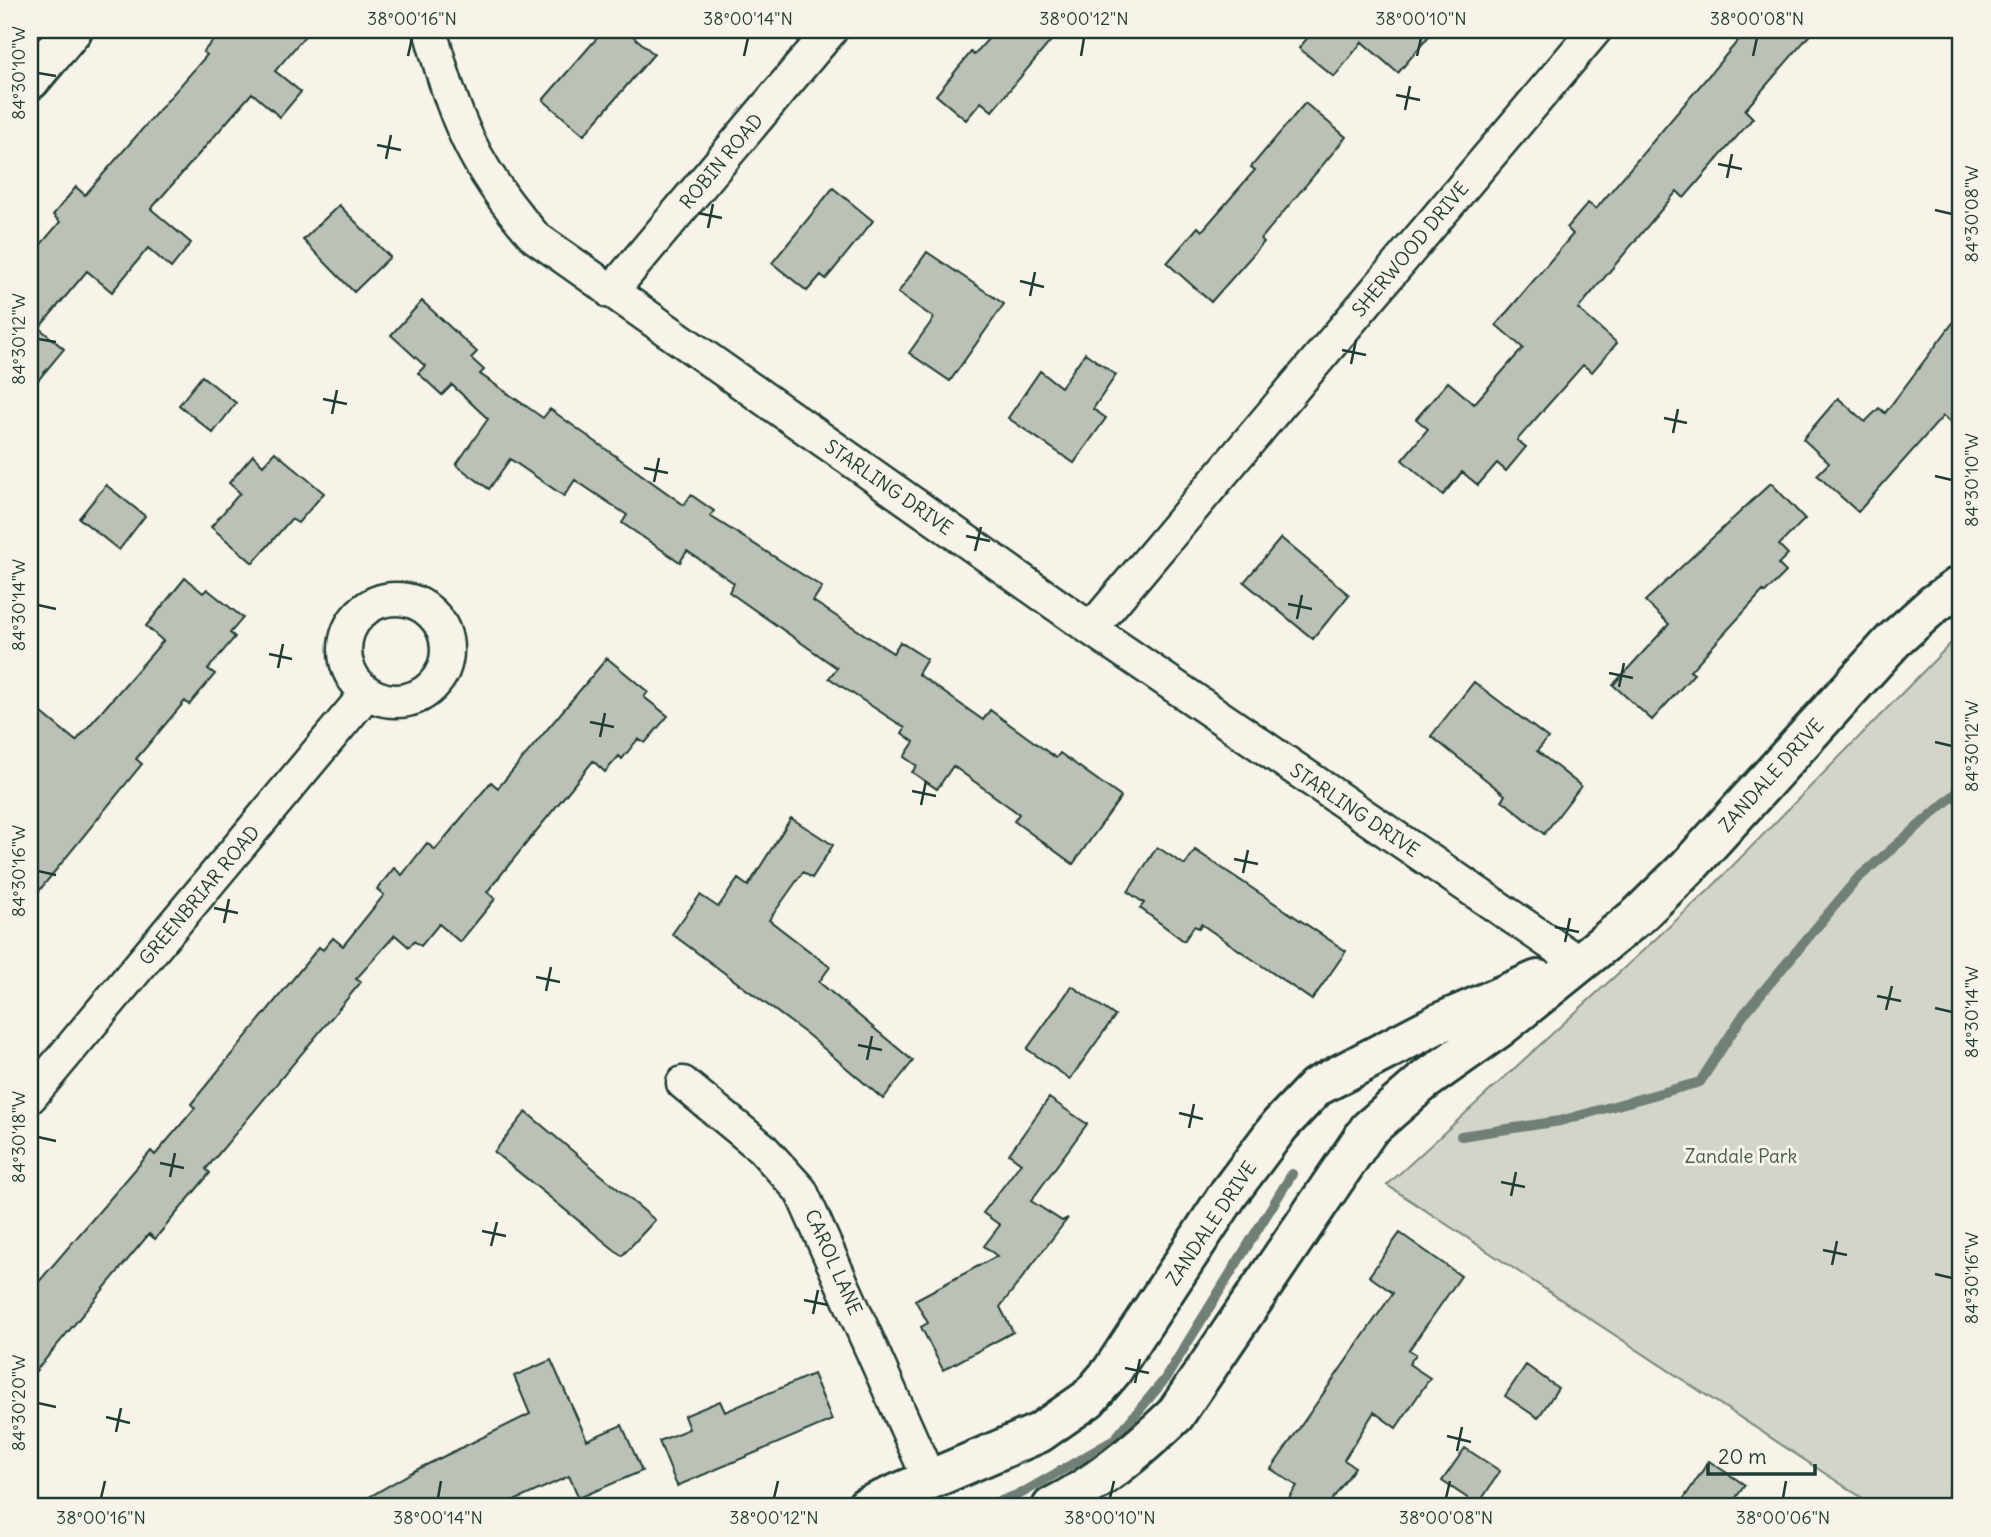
<svg xmlns="http://www.w3.org/2000/svg" width="1991" height="1537" viewBox="0 0 1991 1537" font-family="Delius,sans-serif">
	<rect width="100%" height="100%" fill="#f7f3e8"/>
	<filter id="ink" filterUnits="userSpaceOnUse"><feTurbulence type="fractalNoise" baseFrequency=".0143" numOctaves="2"/><feDisplacementMap in="SourceGraphic" scale="14" xChannelSelector="R" yChannelSelector="G"/><feConvolveMatrix kernelMatrix="1 2 1 2 8 2 1 2 1" color-interpolation-filters="sRGB"/></filter>
	<g filter="url(#ink)">
		<path fill="#d3d5ca" stroke="#79897f" stroke-width="2" d="M 1961,633 L 1961,1438 L 1945,1507 L 1876,1507 L 1387,1185 L 1708,891 Z"/>
		<g fill="none" stroke-linecap="round" stroke-linejoin="round">
			<path stroke="#6f8077" stroke-width="10" d="M 1461,1136 L 1560,1121 L 1700,1082 L 1744,1014 L 1857,879 L 1961,789
				M 986,1507 L 1022,1493 L 1114,1440 L 1165,1379 L 1292,1174"/>
		</g>
		<path fill="#bbc1b6" stroke="#1f3d34" stroke-width="2" d="M 222,30 L 310,30 L 275,71 L 301,92 L 280,117 L 252,93 L 151,209 L 191,243 L 171,268 L 148,248 L 112,292 L 87,271 L 39,328 L 64,349 L 30,390 L 30,257 L 60,222 L 53,215 L 76,187 L 85,195 L 207,55 L 203,52 Z
			M 604,30 L 626,30 L 654,54 L 584,135 L 543,100 Z
			M 996,30 L 1060,30 L 992,111 L 981,102 L 966,120 L 936,95 L 971,52 L 974,55 Z
			M 1314,30 L 1434,30 L 1398,73 L 1362,42 L 1334,77 L 1299,48 Z
			M 1747,30 L 1814,30 L 1745,110 L 1753,118 L 1684,198 L 1677,191 L 1578,309 L 1617,343 L 1592,372 L 1583,365 L 1517,440 L 1526,447 L 1506,471 L 1497,463 L 1478,485 L 1462,472 L 1443,495 L 1402,460 L 1428,429 L 1416,419 L 1448,382 L 1474,404 L 1523,348 L 1496,325 L 1573,234 L 1567,228 L 1588,203 L 1596,209 Z
			M 1305,103 L 1346,137 L 1261,239 L 1264,242 L 1211,302 L 1167,263 L 1198,227 L 1202,231 L 1255,170 L 1251,167 Z
			M 833,188 L 873,221 L 826,279 L 821,275 L 807,291 L 772,263 Z
			M 339,205 L 390,257 L 354,292 L 303,240 Z
			M 927,252 L 1004,304 L 950,381 L 909,353 L 934,318 L 898,293 Z
			M 422,301 L 477,352 L 471,358 L 484,370 L 480,374 L 543,418 L 550,409 L 684,505 L 691,495 L 714,511 L 710,516 L 822,587 L 813,601 L 893,653 L 900,642 L 927,659 L 918,674 L 983,720 L 990,710 L 1056,758 L 1060,753 L 1121,797 L 1073,864 L 1014,821 L 1019,814 L 953,766 L 937,789 L 912,772 L 917,766 L 904,757 L 914,742 L 902,733 L 905,728 L 829,678 L 837,668 L 729,592 L 734,583 L 687,551 L 680,562 L 622,523 L 627,515 L 575,480 L 564,496 L 510,459 L 489,489 L 456,465 L 488,419 L 452,385 L 442,395 L 418,373 L 425,366 L 391,335 Z
			M 1961,312 L 1961,430 L 1943,416 L 1858,512 L 1817,475 L 1829,463 L 1803,439 L 1838,398 L 1865,422 L 1879,408 L 1885,413 Z
			M 1085,353 L 1116,375 L 1093,409 L 1106,418 L 1074,463 L 1008,418 L 1040,371 L 1061,387 Z
			M 202,376 L 236,403 L 213,433 L 179,405 Z
			M 275,452 L 324,493 L 298,523 L 291,519 L 253,563 L 211,527 L 240,493 L 229,483 L 253,455 L 263,465 Z
			M 1771,483 L 1805,519 L 1779,545 L 1788,554 L 1778,564 L 1786,572 L 1765,593 L 1763,591 L 1690,671 L 1694,674 L 1652,720 L 1613,685 L 1669,624 L 1645,601 Z
			M 106,485 L 145,516 L 119,550 L 79,518 Z
			M 1281,538 L 1349,595 L 1313,639 L 1244,582 Z
			M 185,578 L 203,593 L 207,589 L 243,618 L 230,633 L 235,637 L 208,669 L 215,674 L 189,705 L 185,701 L 136,759 L 142,764 L 30,902 L 30,703 L 76,741 L 163,641 L 146,626 Z
			M 607,658 L 648,692 L 644,697 L 668,716 L 645,743 L 638,739 L 622,759 L 619,756 L 605,772 L 593,761 L 487,892 L 495,899 L 460,942 L 439,924 L 421,946 L 414,941 L 409,947 L 395,935 L 356,979 L 361,982 L 206,1169 L 210,1173 L 155,1239 L 149,1234 L 30,1378 L 30,1292 L 151,1151 L 155,1155 L 195,1108 L 191,1104 L 319,947 L 323,950 L 333,938 L 343,946 L 384,895 L 377,889 L 394,868 L 402,875 L 427,843 L 435,850 L 491,782 L 498,788 Z
			M 1474,682 L 1548,738 L 1537,751 L 1581,786 L 1544,834 L 1502,800 L 1505,795 L 1431,736 Z
			M 791,818 L 833,845 L 812,878 L 803,872 L 769,920 L 830,967 L 819,982 L 913,1061 L 883,1099 L 808,1035 L 672,934 L 700,895 L 718,907 L 738,879 L 748,886 Z
			M 1157,847 L 1185,865 L 1195,850 L 1346,951 L 1312,1000 L 1201,924 L 1199,928 L 1194,926 L 1184,941 L 1140,908 L 1144,903 L 1128,892 Z
			M 1072,986 L 1115,1016 L 1070,1079 L 1027,1049 Z
			M 1049,1098 L 1087,1124 L 1031,1201 L 1062,1221 L 1068,1218 L 1000,1307 L 1013,1332 L 943,1370 L 921,1327 L 928,1323 L 915,1300 L 997,1256 L 984,1246 L 1000,1225 L 983,1213 L 1021,1163 L 1009,1154 Z
			M 526,1112 L 655,1220 L 622,1256 L 494,1152 Z
			M 1400,1233 L 1461,1276 L 1409,1350 L 1416,1354 L 1409,1364 L 1430,1378 L 1396,1428 L 1374,1412 L 1344,1460 L 1355,1467 L 1327,1507 L 1283,1507 L 1297,1486 L 1271,1469 L 1393,1293 L 1369,1276 Z
			M 551,1360 L 587,1440 L 622,1425 L 642,1471 L 579,1498 L 569,1476 L 501,1507 L 352,1507 L 416,1470 L 530,1414 L 514,1376 Z
			M 1526,1365 L 1558,1388 L 1538,1418 L 1505,1396 Z
			M 813,1374 L 832,1420 L 677,1486 L 659,1441 L 689,1429 L 684,1416 L 720,1401 L 725,1412 Z
			M 1465,1448 L 1500,1471 L 1478,1505 L 1442,1481 Z
			M 1709,1461 L 1745,1485 L 1729,1507 L 1678,1507 Z"/>
		<g fill="none" stroke-linecap="round" stroke-linejoin="round">
			<g stroke="#1f3d34" stroke-width="37">
				<path id="minor" d="M 430,30 C 455,119 472,166 535,237 L 1091,629 L 1578,962
					M 611,292 L 831,30
					M345 650a51 51 0 1 1 102 0a51 51 0 1 1-102 0Z
					M 1091,629 L 1595,30
					M 683,1083 L 762,1148 L 801,1191 L 930,1481
					M 30,1097 L 367,693"/>
			</g>
			<g stroke="#1f3d34" stroke-width="44">
				<path id="tertiary" d="M 30,80 L 72,30
					M 866,1507 L 1039,1433 L 1088,1399 L 1112,1371 L 1229,1193 L 1280,1125 L 1316,1087 L 1437,1024 L 1538,980
					M 1052,1507 C 1098,1484 1137,1451 1175,1415 L 1369,1129 L 1424,1081 L 1499,1028 L 1639,915 L 1688,867 L 1893,641 L 1933,605 L 1961,585"/>
			</g>
			<use href="#minor" stroke="#f7f3e8" stroke-width="32"/>
			<use href="#tertiary" stroke="#f7f3e8" stroke-width="38"/>
		</g>
	</g>
	<path fill="none" stroke="#1f3d34" stroke-width="2.5" d="M 408,56 L 412,38M 744,56 L 748,38M 1081,56 L 1084,38M 1417,56 L 1421,38M 1753,56 L 1757,38M 38,73 L 56,76M 1396,95 L 1420,100M 1405,110 L 1410,86M 377,145 L 401,150M 386,159 L 391,135M 1718,164 L 1742,169M 1727,178 L 1732,154M 1935,210 L 1952,214M 698,213 L 722,218M 708,228 L 713,204M 1020,281 L 1044,287M 1030,296 L 1035,272M 38,339 L 56,342M 1342,350 L 1366,355M 1351,364 L 1356,340M 323,399 L 347,404M 332,414 L 337,390M 1664,418 L 1687,423M 1673,433 L 1678,409M 644,468 L 668,473M 1935,476 L 1952,480M 654,482 L 659,458M 966,536 L 990,541M 975,551 L 981,527M 1288,604 L 1312,609M 38,605 L 56,609M 1297,619 L 1302,595M 269,654 L 292,659M 278,668 L 283,644M 1609,673 L 1633,678M 1619,687 L 1624,663M 590,722 L 614,727M 600,737 L 605,713M 1935,742 L 1952,746M 912,791 L 936,796M 921,805 L 926,781M 1234,859 L 1258,864M 38,871 L 56,875M 1243,873 L 1248,850M 214,908 L 238,913M 224,923 L 229,899M 1555,927 L 1579,932M 1565,942 L 1570,918M 536,977 L 560,982M 546,991 L 551,967M 1877,996 L 1901,1001M 1935,1008 L 1952,1012M 1886,1010 L 1892,986M 858,1045 L 882,1050M 867,1060 L 872,1036M 1179,1113 L 1203,1119M 1189,1128 L 1194,1104M 38,1137 L 56,1141M 160,1163 L 184,1168M 170,1177 L 175,1153M 1501,1182 L 1525,1187M 1511,1196 L 1516,1172M 482,1231 L 506,1236M 491,1246 L 497,1222M 1823,1250 L 1847,1255M 1832,1265 L 1837,1241M 1935,1274 L 1952,1278M 804,1300 L 828,1305M 813,1314 L 818,1290M 1125,1368 L 1149,1373M 1135,1383 L 1140,1359M 38,1403 L 56,1407M 106,1417 L 130,1423M 116,1432 L 121,1408M 1447,1436 L 1471,1442M 1457,1451 L 1462,1427M 101,1498 L 105,1481M 438,1498 L 441,1481M 774,1498 L 778,1481M 1110,1498 L 1114,1481M 1446,1498 L 1450,1481M 1783,1498 L 1786,1481"/>
	<g text-anchor="middle" stroke-width="6" stroke-linejoin="round" paint-order="stroke">
		<g font-size="19" fill="#1f3d34" stroke="#f7f3e8">
			<text transform="translate(721 161) rotate(-50)" y="7">ROBIN ROAD</text>
			<text transform="translate(1410 249) rotate(-50)" y="7">SHERWOOD DRIVE</text>
			<text transform="translate(889 487) rotate(35)" y="7">STARLING DRIVE</text>
			<text transform="translate(1771 775) rotate(-48)" y="7">ZANDALE DRIVE</text>
			<text transform="translate(1355 810) rotate(34)" y="7">STARLING DRIVE</text>
			<text transform="translate(199 895) rotate(-50)" y="7">GREENBRIAR ROAD</text>
			<text transform="translate(1211 1223) rotate(-56)" y="7">ZANDALE DRIVE</text>
			<text transform="translate(834 1262) rotate(66)" y="7">CAROL LANE</text>
		</g>
		<g font-size="19" fill="#435b52" stroke="#f7f3e8">
			<text x="1741" y="1163">Zandale Park</text>
		</g>
	</g>
	<rect width="1991" height="1537" fill="none" stroke="#f7f3e8" stroke-width="77"/>
	<path d="M1708 1464v10h107v-10" fill="none" stroke="#1f3d34" stroke-width="3.5"/>
	<text x="1718" y="1464" font-size="21" fill="#1f3d34" stroke="#f7f3e8" stroke-width="5" paint-order="stroke">20 m</text>
	<rect x="38" y="38" width="1914" height="1460" fill="none" stroke="#1f3d34" stroke-width="2.5"/>
	<g font-size="18" text-anchor="middle" fill="#1f3d34">
		<text x="412" y="25">38°00'16"N</text>
		<text x="748" y="25">38°00'14"N</text>
		<text x="1084" y="25">38°00'12"N</text>
		<text x="1421" y="25">38°00'10"N</text>
		<text x="1757" y="25">38°00'08"N</text>
		<text transform="translate(19 73) rotate(-90)" y="6">84°30'10"W</text>
		<text transform="translate(1972 214) rotate(-90)" y="6">84°30'08"W</text>
		<text transform="translate(19 339) rotate(-90)" y="6">84°30'12"W</text>
		<text transform="translate(1972 480) rotate(-90)" y="6">84°30'10"W</text>
		<text transform="translate(19 605) rotate(-90)" y="6">84°30'14"W</text>
		<text transform="translate(1972 746) rotate(-90)" y="6">84°30'12"W</text>
		<text transform="translate(19 871) rotate(-90)" y="6">84°30'16"W</text>
		<text transform="translate(1972 1012) rotate(-90)" y="6">84°30'14"W</text>
		<text transform="translate(19 1137) rotate(-90)" y="6">84°30'18"W</text>
		<text transform="translate(1972 1278) rotate(-90)" y="6">84°30'16"W</text>
		<text transform="translate(19 1403) rotate(-90)" y="6">84°30'20"W</text>
		<text x="101" y="1524">38°00'16"N</text>
		<text x="438" y="1524">38°00'14"N</text>
		<text x="774" y="1524">38°00'12"N</text>
		<text x="1110" y="1524">38°00'10"N</text>
		<text x="1446" y="1524">38°00'08"N</text>
		<text x="1783" y="1524">38°00'06"N</text>
	</g>
</svg>
